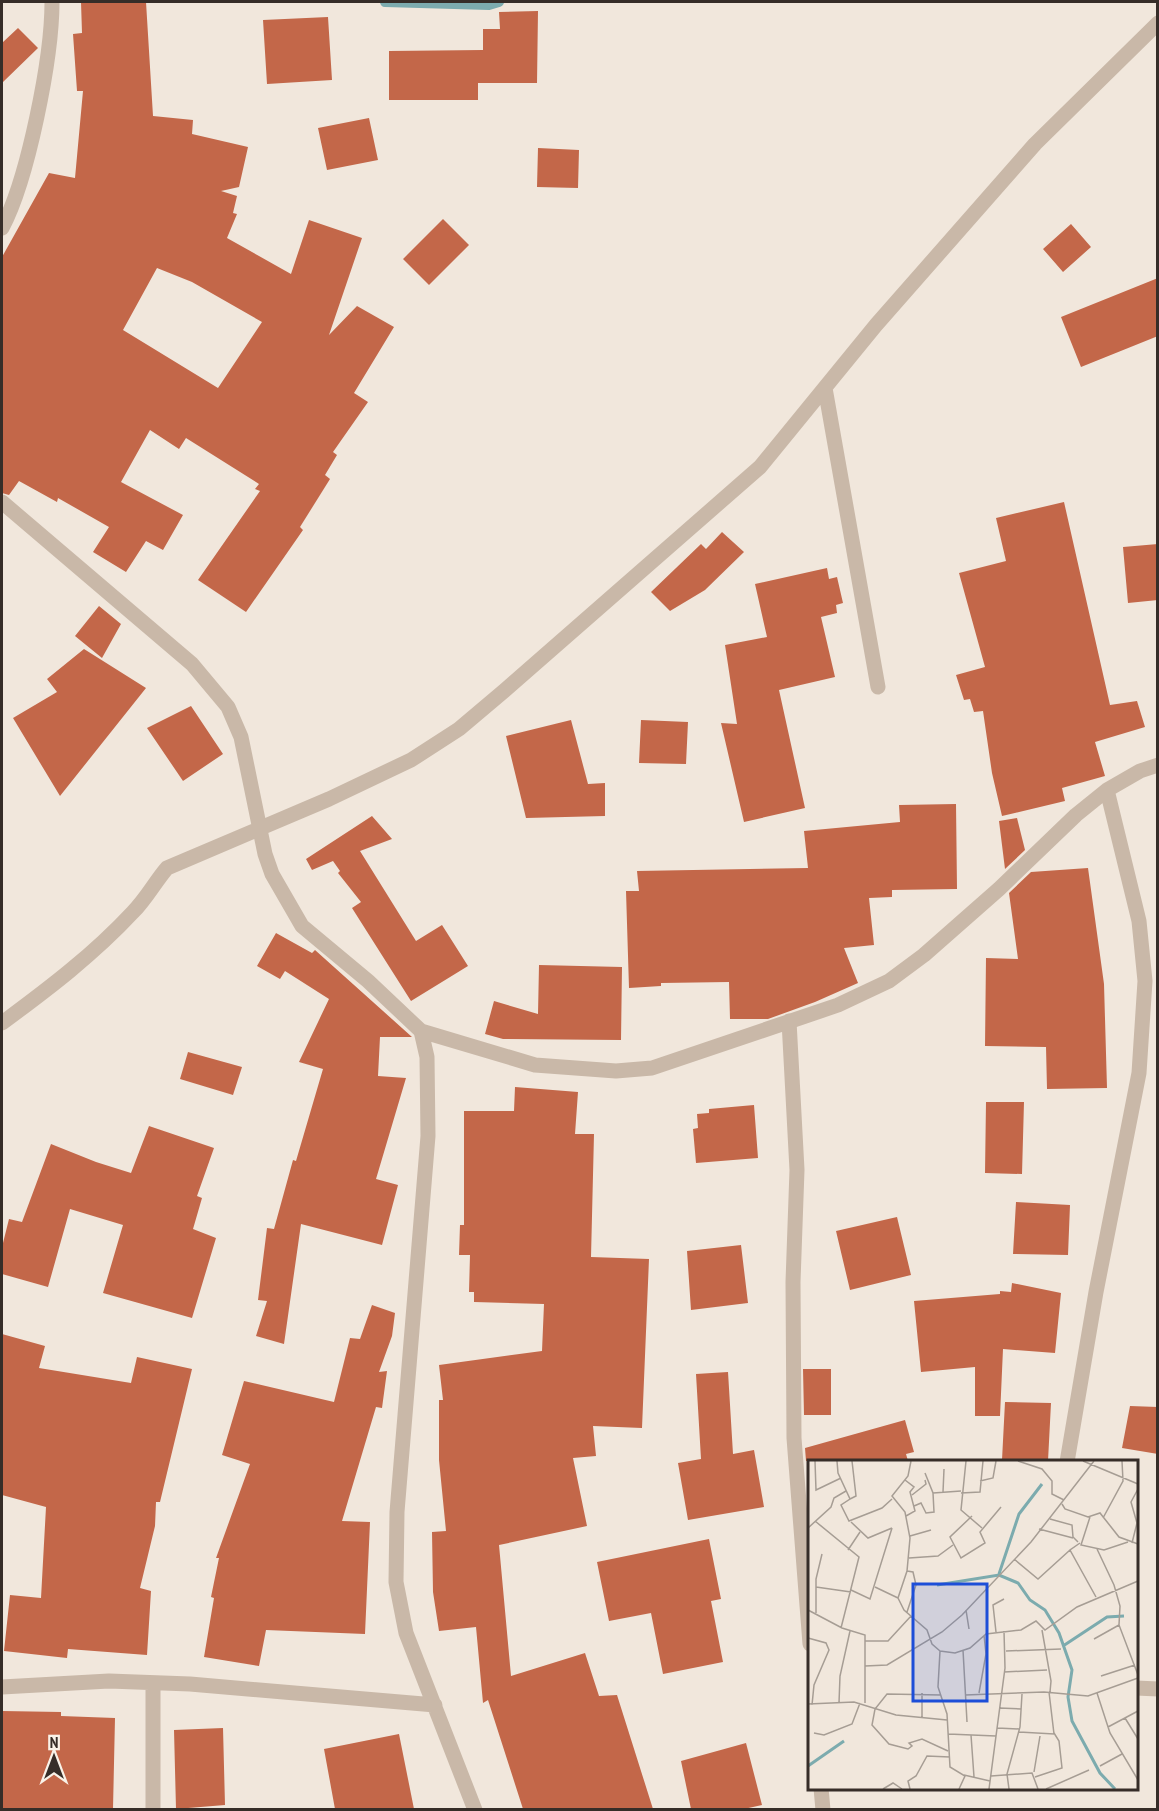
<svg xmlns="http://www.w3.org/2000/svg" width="1159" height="1811" viewBox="0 0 1159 1811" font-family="'PT Sans Narrow',sans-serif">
	<rect width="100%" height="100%" fill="#f1e7dc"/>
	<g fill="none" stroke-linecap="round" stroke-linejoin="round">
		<path stroke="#7cabae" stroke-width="10" d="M 385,2 L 489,5 L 499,2"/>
	</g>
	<path fill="#c36749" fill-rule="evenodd" d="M 81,2 L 146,2 L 153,116 L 193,120 L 192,134 L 248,147 L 239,187 L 221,191 L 237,196 L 233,213 L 237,214 L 227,238 L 291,274 L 309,220 L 362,238 L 329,335 L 357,306 L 394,327 L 354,393 L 368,402 L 333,452 L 337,455 L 325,475 L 330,479 L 300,527 L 303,530 L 246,612 L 198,580 L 260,491 L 255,489 L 259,484 L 186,438 L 179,449 L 150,430 L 121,482 L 183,515 L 163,550 L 146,541 L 126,572 L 93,552 L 109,527 L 58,498 L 57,502 L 19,481 L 9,495 L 2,493 L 2,257 L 49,173 L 75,178 L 83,91 L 77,91 L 73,34 L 82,33 ZM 157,268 L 192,282 L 262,322 L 218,388 L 123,330 Z
		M 538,11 L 537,83 L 478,83 L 478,100 L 389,100 L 389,51 L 483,50 L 483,29 L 500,29 L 499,12 Z
		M 328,17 L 332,80 L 267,84 L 263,20 Z
		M 18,28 L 38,48 L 2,83 L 2,43 Z
		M 369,118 L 378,160 L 327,170 L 318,128 Z
		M 538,148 L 579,150 L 578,188 L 537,187 Z
		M 443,219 L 469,245 L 429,285 L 403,259 Z
		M 1071,224 L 1091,247 L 1063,272 L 1043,249 Z
		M 1158,278 L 1158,336 L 1081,367 L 1061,317 Z
		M 1064,502 L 1110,705 L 1137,701 L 1145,727 L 1095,742 L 1105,776 L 1062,788 L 1065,801 L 1002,816 L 992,773 L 983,711 L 974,712 L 970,699 L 964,700 L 956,675 L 985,667 L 959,573 L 1006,561 L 996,518 Z
		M 722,532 L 744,552 L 705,590 L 670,611 L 651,592 L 701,544 L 706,549 Z
		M 1158,544 L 1158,600 L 1128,603 L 1123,547 Z
		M 827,568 L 829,579 L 837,577 L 843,603 L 836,605 L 837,613 L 821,617 L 835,677 L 779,690 L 805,808 L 744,822 L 721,723 L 737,724 L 725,645 L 767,637 L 755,584 Z
		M 99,606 L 121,624 L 102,658 L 75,636 Z
		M 84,649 L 146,688 L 60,796 L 13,718 L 57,692 L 47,679 Z
		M 191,706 L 223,754 L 183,781 L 147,728 Z
		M 571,720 L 588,784 L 605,783 L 605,816 L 526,818 L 506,736 Z
		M 641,720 L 688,722 L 686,764 L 639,763 Z
		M 956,804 L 957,889 L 892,890 L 892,897 L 869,898 L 874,945 L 844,948 L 858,983 L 815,1002 L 768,1019 L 730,1019 L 729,982 L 661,983 L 661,986 L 629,988 L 626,891 L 639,891 L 637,871 L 808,868 L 804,831 L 900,822 L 899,805 Z
		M 372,816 L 392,839 L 360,851 L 416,941 L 442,925 L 468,966 L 411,1001 L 352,908 L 361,902 L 338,873 L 340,871 L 333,861 L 312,870 L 306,859 Z
		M 1017,818 L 1025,850 L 1005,869 L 999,821 Z
		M 1088,868 L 1104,984 L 1107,1088 L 1047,1089 L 1046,1047 L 985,1046 L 986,958 L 1018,959 L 1009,893 L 1031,872 Z
		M 276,933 L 312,953 L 315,950 L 412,1037 L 380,1037 L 378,1076 L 406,1078 L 376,1179 L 398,1185 L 382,1245 L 301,1224 L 284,1344 L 256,1336 L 267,1301 L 258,1300 L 267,1228 L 274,1229 L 293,1160 L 296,1161 L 323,1069 L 299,1062 L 329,999 L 285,971 L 280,979 L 257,966 Z
		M 539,965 L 622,967 L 621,1040 L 503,1039 L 485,1034 L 494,1001 L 538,1014 Z
		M 188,1052 L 242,1067 L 233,1095 L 180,1079 Z
		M 515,1087 L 578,1092 L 575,1134 L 594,1134 L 591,1257 L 649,1259 L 642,1428 L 593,1426 L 596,1456 L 573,1458 L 587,1526 L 499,1545 L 511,1676 L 585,1653 L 599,1696 L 617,1695 L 653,1809 L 523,1809 L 488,1700 L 483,1703 L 476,1627 L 439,1631 L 433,1592 L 432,1532 L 446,1531 L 439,1460 L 439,1400 L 443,1400 L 439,1365 L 542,1351 L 544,1304 L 474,1302 L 474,1292 L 469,1292 L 470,1255 L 459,1255 L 460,1225 L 464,1225 L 464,1111 L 514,1111 Z
		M 986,1102 L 1024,1102 L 1022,1174 L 985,1173 Z
		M 754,1105 L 758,1158 L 696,1163 L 693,1129 L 698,1128 L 697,1114 L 709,1113 L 709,1109 Z
		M 149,1126 L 214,1148 L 197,1196 L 202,1198 L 193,1229 L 216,1238 L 192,1318 L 103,1293 L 123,1225 L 70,1209 L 48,1287 L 2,1274 L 2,1247 L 9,1219 L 22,1222 L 51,1144 L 96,1162 L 131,1173 Z
		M 1016,1202 L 1070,1205 L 1068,1255 L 1013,1254 Z
		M 897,1217 L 911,1275 L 850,1290 L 836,1231 Z
		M 741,1245 L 748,1303 L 691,1310 L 687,1251 Z
		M 1012,1283 L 1061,1293 L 1055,1353 L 1003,1349 L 1000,1416 L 975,1416 L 975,1367 L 921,1372 L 914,1301 L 1000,1294 L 1000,1291 L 1011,1292 Z
		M 372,1305 L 395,1313 L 392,1336 L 379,1372 L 387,1371 L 382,1408 L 376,1407 L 342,1521 L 370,1522 L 365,1634 L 266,1630 L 259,1666 L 204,1657 L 214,1598 L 211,1597 L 219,1558 L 216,1558 L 250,1464 L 222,1455 L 244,1381 L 334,1402 L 350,1338 L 360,1339 Z
		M 2,1334 L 45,1346 L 39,1368 L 131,1383 L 137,1357 L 192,1369 L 160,1502 L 156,1502 L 155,1526 L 140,1588 L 151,1591 L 147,1655 L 68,1649 L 67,1658 L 4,1651 L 10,1595 L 41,1598 L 46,1507 L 2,1495 Z
		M 803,1369 L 831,1369 L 831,1415 L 804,1415 Z
		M 728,1372 L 733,1454 L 754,1450 L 764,1507 L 688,1520 L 678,1463 L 701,1459 L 696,1374 Z
		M 1005,1402 L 1051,1403 L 1048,1461 L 1002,1460 Z
		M 1130,1406 L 1158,1407 L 1158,1454 L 1122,1448 Z
		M 905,1420 L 914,1452 L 906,1454 L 908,1461 L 806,1461 L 805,1448 Z
		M 709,1539 L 721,1599 L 711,1601 L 723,1662 L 663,1674 L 651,1613 L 609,1621 L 597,1562 Z
		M 2,1711 L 61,1712 L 61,1716 L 115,1718 L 113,1809 L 2,1809 Z
		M 223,1728 L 225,1805 L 176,1809 L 174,1730 Z
		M 399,1734 L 414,1809 L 335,1809 L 324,1749 Z
		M 746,1743 L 762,1805 L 744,1809 L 691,1809 L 681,1761 Z"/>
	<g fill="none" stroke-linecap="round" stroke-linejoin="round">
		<path stroke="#c9b8a8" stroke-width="15" d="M 2,228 C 28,179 52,58 52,2
			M 825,388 L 878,687
			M 2,502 L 192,664 L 228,707 L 241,737 L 265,854 L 272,874 L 302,926 L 368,981 L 421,1031 L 427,1057 L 428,1136 L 397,1512 L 396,1582 L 406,1633 L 475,1810
			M 789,1021 L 797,1170 L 793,1282 L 794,1438 L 810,1644
			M 2,1023 C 48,989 93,955 133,912 C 146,899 155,882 167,868 L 329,799 L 411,760 L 459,729 L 504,691 L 760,467 L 876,325 L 1035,144 L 1158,23
			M 421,1031 L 535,1065 L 616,1071 L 652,1068 L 838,1005 L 889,981 L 924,955 L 999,889 L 1076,815 L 1107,790 L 1140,771 L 1158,765
			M 1067,1462 L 1096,1292 L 1139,1073 L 1145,981 L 1139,921 L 1107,790
			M 2,1687 L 109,1681 L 190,1684 L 435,1705
			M 1136,1688 L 1158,1689
			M 821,1788 L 823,1810
			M 153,1810 L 153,1683"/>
	</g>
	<g transform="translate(808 1460)">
		<rect width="330" height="330" fill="#f1e7dc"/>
		<path fill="none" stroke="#7cabae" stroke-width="3" d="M 191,114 L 211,54 L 234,24M 129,125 L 191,115 L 210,123 L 222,140 L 237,150 L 251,173 L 264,210 L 260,237 L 264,261 L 292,313 L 307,329M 255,186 L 299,157 L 316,156M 0,306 L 36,281"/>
		<path fill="none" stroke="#a69d94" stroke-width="1.5" d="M 7,1 L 8,30 L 33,18M 29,1 L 30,13 L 42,39 L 33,45 L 41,61 L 74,48 L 84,39M 103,1 L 100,16 L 84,36 L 97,52 L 102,78 L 99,111 L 90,138 L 96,150 L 119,170 L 124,184 L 132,191 L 130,227 L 139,254 L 142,307 L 157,316 L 151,329M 158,1 L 153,50 L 174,68M 210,1 L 234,9 L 244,21 L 244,34 L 256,40M 275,1 L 330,24M 97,20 L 106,27 L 102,32 L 107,51 L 98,56M 172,21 L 185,18 L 188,1M 135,32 L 136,9M 125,33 L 153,31M 153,33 L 172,32 L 175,1M 104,35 L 118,24 L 117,20M 42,39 L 48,36 L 44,1M 254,44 L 257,49 L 280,57 L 292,53 L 311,77 L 330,84M 106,46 L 113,43 L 118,53 L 126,52 L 125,33 L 117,13M 164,56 L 142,77 L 153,98 L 177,83 L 172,72 L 193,47M 282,57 L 273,85 L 296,90 L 320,82M 295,58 L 315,21 L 314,1M 242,59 L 264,65 L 265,77 L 270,82M 7,61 L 51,97 L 33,168M 43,62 L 60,78 L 84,68M 0,68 L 23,47 L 26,38 L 38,31M 231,69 L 265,78M 102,76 L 123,70M 272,83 L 262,90 L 288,137M 324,83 L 329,63 L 323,42 L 330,29M 289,89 L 306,125 L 312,146 L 311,165 L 330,215M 40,90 L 52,72M 101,98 L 130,96 L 145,85M 206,99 L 230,119 L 262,90M 8,127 L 43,132M 67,127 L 90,138M 43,130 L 62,139 L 84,68M 0,150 L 34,168 L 57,175 L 57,243M 158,150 L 161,169M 99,152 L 108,125 L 105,112 L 99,111M 8,153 L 8,119 L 14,94M 234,170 L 243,221 L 242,232M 188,172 L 185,145 L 196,139M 0,178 L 18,183 L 21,190 L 6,225 L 4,245M 286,179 L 311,165M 57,181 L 80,181 L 103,156M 155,190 L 159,262M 132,191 L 147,193 L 162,188 L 178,174 L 213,170 L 228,161 L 237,170 L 269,147 L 330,121M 198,191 L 253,189M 57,206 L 79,205 L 134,172 L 154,155 L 223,82 L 286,1M 196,212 L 239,210M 293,216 L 327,205M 171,233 L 178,194 L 176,175M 289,233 L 302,273 L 330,320M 133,235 L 79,234 L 67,249 L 64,265 L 81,284 L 100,289 L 104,286 L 101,283 L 114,279 L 140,291M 157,235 L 236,232 L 280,236 L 330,218M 31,243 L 32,216 L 42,171M 0,244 L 46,242 L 88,255 L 139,260M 191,248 L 213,249M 114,258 L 114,233M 317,258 L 330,279M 300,267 L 330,251M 189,268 L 211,269M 211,272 L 246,274 L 241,232M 6,273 L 16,275 L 44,264 L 52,243M 140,274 L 188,276M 163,275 L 166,317M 292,306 L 314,294M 226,312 L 232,276M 156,315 L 182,321M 183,316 L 224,313 L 230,329M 227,317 L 254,308 L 251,281 L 246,273M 75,329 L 85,323 L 94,329M 102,329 L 100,321 L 108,316 L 119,296 L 142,297M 181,329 L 197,208 L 196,171M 201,329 L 199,314 L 212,267 L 214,234M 238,329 L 281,310"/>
		<path fill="#1d4ed8" fill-opacity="0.15" stroke="#1d4ed8" stroke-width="3" d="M 105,124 L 179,124 L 179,241 L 105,241 Z"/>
		<rect width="330" height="330" fill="none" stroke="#362d28" stroke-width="3"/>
	</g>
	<rect width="1159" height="1811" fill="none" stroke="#362d28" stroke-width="6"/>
	<g transform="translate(54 1757)" stroke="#f9f2e8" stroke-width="4.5" paint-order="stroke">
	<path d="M0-4.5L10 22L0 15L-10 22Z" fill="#362d28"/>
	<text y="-9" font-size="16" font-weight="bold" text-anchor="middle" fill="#362d28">N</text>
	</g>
</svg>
